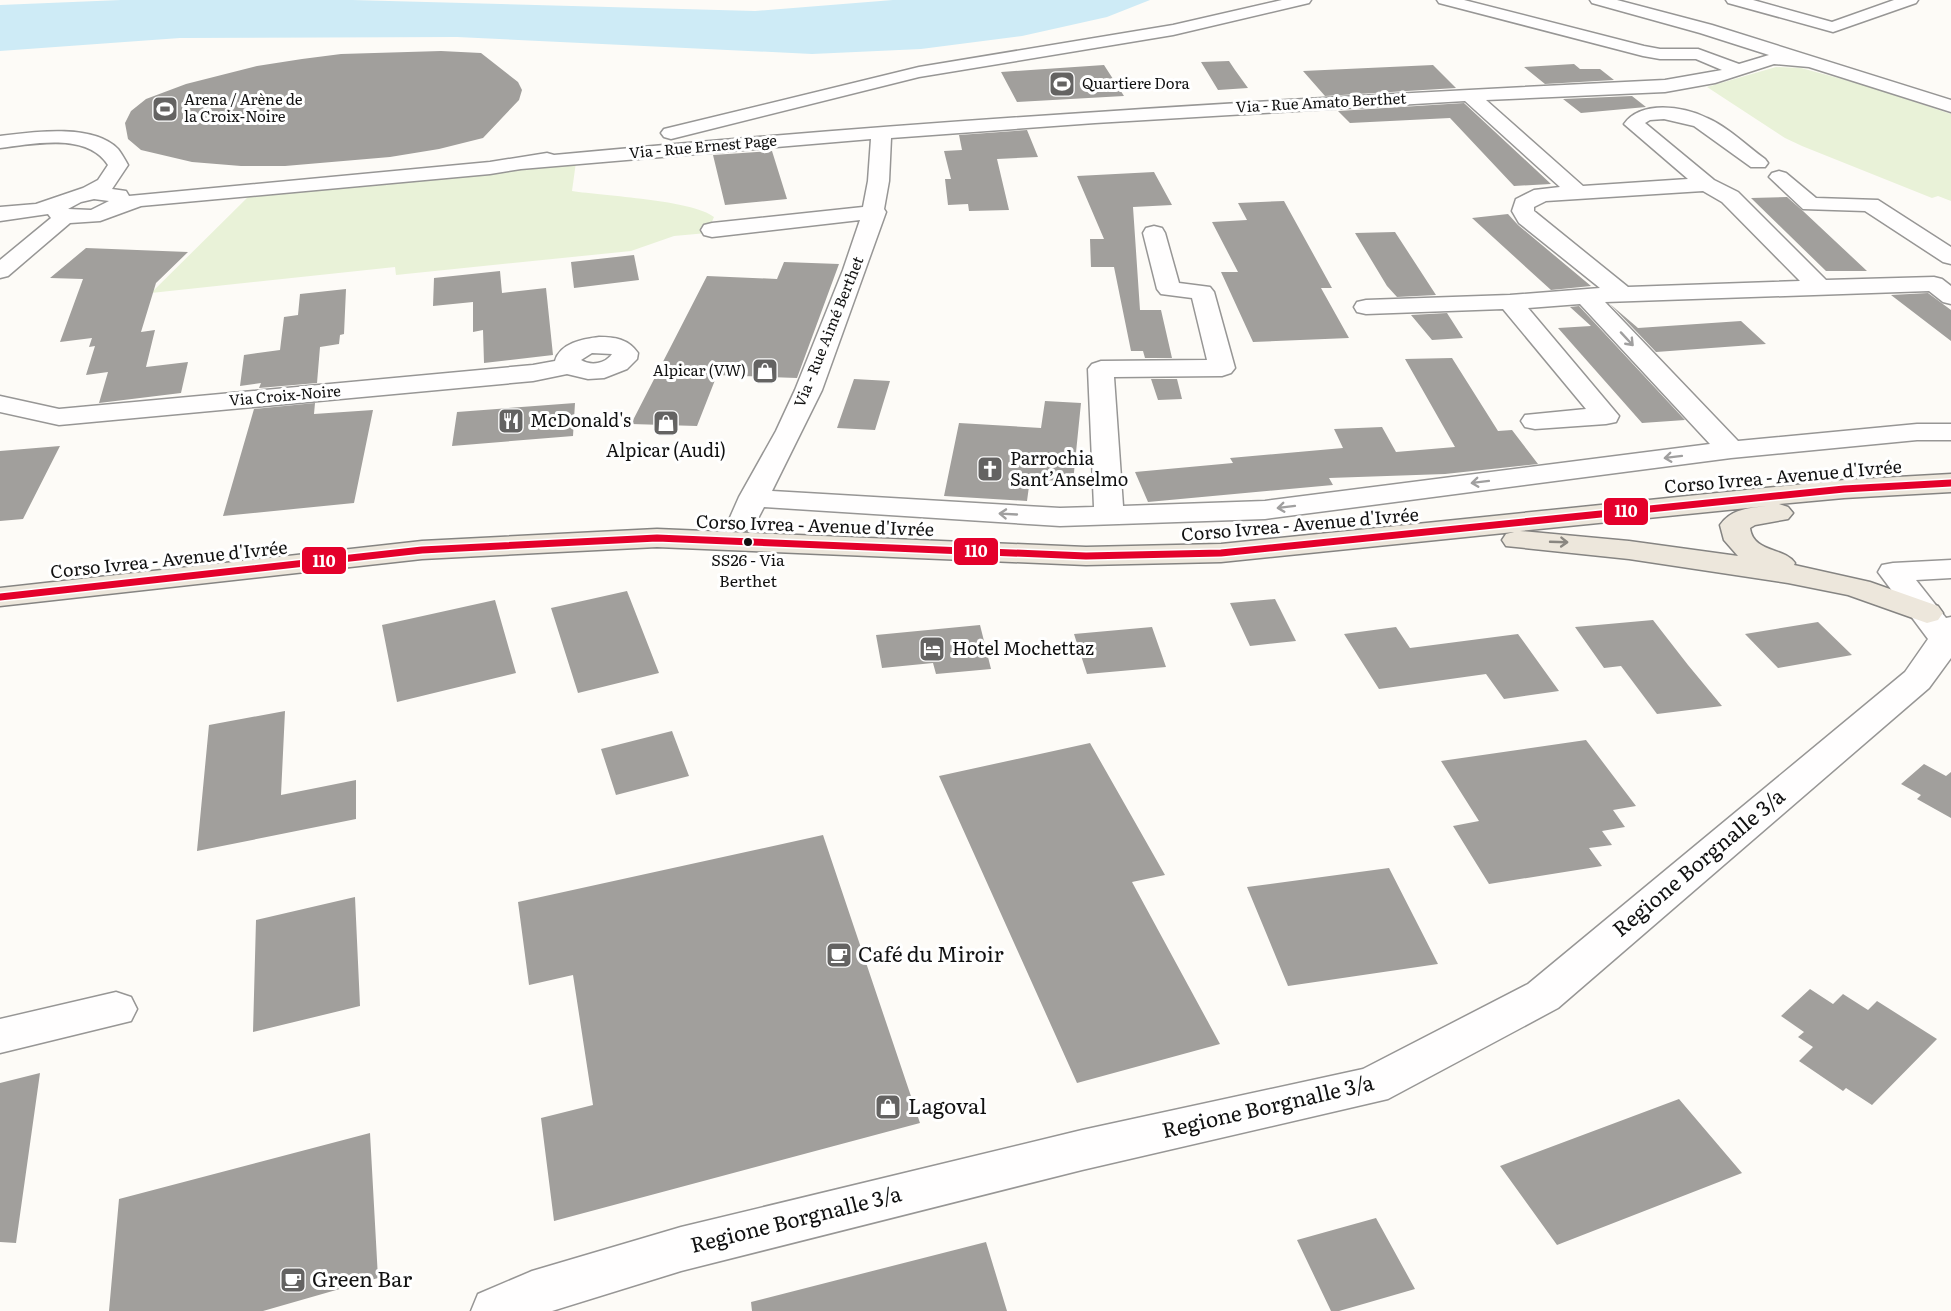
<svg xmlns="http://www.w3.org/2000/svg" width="1951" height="1311" viewBox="0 0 1951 1311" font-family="Literata,serif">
	<rect width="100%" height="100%" fill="#fdfbf7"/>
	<path fill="#e9f2d8" d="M 1776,67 L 1801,68 L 1864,85 L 1951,114 L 1951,201 L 1938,196 L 1932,198 L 1802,146 L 1785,138 L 1707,87 Z
		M 576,162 L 572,191 C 604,196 693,200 714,217 L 707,233 L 674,236 L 631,251 L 396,275 L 395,267 L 151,293 L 249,196 Z"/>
	<path fill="#ceebf6" d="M 121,0 L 352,0 L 755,11 L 893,0 L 1150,0 L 1107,17 L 1022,36 L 921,49 L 812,54 L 457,37 L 180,38 L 0,51 L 0,5 Z"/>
	<path fill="#a19f9c" d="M 441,51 L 481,53 L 518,82 L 522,90 L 519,100 L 483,138 L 439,149 L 390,157 L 285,166 L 241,166 L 192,162 L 141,150 L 128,139 L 125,123 L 131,111 L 146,99 L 186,84 L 257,66 L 302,59 L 341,54 Z
		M 1229,61 L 1235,70 L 1248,88 L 1218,90 L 1201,62 Z
		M 1574,64 L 1580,69 L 1600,69 L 1614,80 L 1545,84 L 1524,67 Z
		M 1104,65 L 1124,96 L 1017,102 L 1001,72 Z
		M 1433,65 L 1456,88 L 1325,96 L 1303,71 Z
		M 1632,96 L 1646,107 L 1581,113 L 1563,99 Z
		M 1464,103 L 1551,184 L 1514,186 L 1450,118 L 1350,123 L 1338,111 Z
		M 1027,130 L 1038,157 L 997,159 L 1009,210 L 969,211 L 968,204 L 948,205 L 945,179 L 951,179 L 944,151 L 962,150 L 959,135 Z
		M 772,151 L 787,199 L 725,205 L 713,155 Z
		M 1154,172 L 1172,205 L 1133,207 L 1140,310 L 1161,310 L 1172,358 L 1145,358 L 1143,351 L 1131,351 L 1114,267 L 1091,267 L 1090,239 L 1104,239 L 1077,176 Z
		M 1787,197 L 1803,211 L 1867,271 L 1826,271 L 1751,198 Z
		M 1284,201 L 1332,288 L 1321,288 L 1349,338 L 1253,342 L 1221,272 L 1238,272 L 1212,222 L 1247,220 L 1238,203 Z
		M 1508,214 L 1518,225 L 1591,286 L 1551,290 L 1472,218 Z
		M 1395,232 L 1436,295 L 1397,297 L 1387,286 L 1355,233 Z
		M 86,248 L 188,252 L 156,283 L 141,332 L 155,330 L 146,367 L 188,362 L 181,393 L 99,403 L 108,372 L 86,375 L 95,346 L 89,347 L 92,338 L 60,342 L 83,279 L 50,278 Z
		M 634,255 L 639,280 L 574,288 L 571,262 Z
		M 784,262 L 839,264 L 797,378 L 717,375 L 697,426 L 631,424 L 707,276 L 777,279 Z
		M 500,271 L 502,293 L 546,288 L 553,355 L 484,363 L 483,330 L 473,332 L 473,302 L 433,306 L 434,278 Z
		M 346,289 L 344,334 L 340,335 L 339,344 L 320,347 L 317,383 L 259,388 L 261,383 L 240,386 L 244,355 L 280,350 L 284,317 L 298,315 L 300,294 Z
		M 1928,293 L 1951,310 L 1951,341 L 1891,295 Z
		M 1610,304 L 1638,328 L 1741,321 L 1766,344 L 1656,352 Z
		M 1579,306 L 1685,420 L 1642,423 L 1558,328 L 1591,326 L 1570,307 Z
		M 1447,313 L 1463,338 L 1432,340 L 1411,315 Z
		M 1452,358 L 1498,431 L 1512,430 L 1538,464 L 1445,474 L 1329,478 L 1333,485 L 1148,502 L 1135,472 L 1233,463 L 1230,458 L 1343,448 L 1334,429 L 1382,427 L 1396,452 L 1455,447 L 1405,359 Z
		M 854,379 L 890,381 L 875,430 L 837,428 Z
		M 1151,379 L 1177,379 L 1182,399 L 1158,400 Z
		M 1045,401 L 1081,403 L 1073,482 L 1030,479 L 1027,501 L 944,496 L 959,423 L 1041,428 Z
		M 315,403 L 314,414 L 373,410 L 354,503 L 223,516 L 254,409 Z
		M 575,403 L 573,436 L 452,446 L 457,412 Z
		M 60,446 L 23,519 L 0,521 L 0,451 Z
		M 627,591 L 659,673 L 578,693 L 551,608 Z
		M 1275,599 L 1296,641 L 1250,646 L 1230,603 Z
		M 495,600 L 516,673 L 397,702 L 382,625 Z
		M 1653,620 L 1688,665 L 1722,706 L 1657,714 L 1621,666 L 1604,668 L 1575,627 Z
		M 1818,622 L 1852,655 L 1778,668 L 1745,634 Z
		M 980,625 L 991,669 L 936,674 L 933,663 L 882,668 L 876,635 Z
		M 1152,627 L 1166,667 L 1087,674 L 1074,634 Z
		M 1396,627 L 1410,648 L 1518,634 L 1559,691 L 1504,699 L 1486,674 L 1379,689 L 1344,634 Z
		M 285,711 L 281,795 L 356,780 L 356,819 L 197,851 L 209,725 Z
		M 672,731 L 689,776 L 616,795 L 601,749 Z
		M 1586,740 L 1636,806 L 1613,810 L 1625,827 L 1602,831 L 1612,845 L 1589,848 L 1602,866 L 1489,884 L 1453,826 L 1479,821 L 1441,761 Z
		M 1090,743 L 1165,875 L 1132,882 L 1220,1044 L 1077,1083 L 939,776 Z
		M 1924,764 L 1946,776 L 1951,772 L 1951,818 L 1917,799 L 1921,795 L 1901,784 Z
		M 823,835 L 920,1123 L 554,1221 L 541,1118 L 593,1105 L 573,975 L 529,985 L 518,902 Z
		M 1389,868 L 1438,964 L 1288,986 L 1247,887 Z
		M 355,897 L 360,1006 L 253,1032 L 256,920 Z
		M 1810,989 L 1833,1004 L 1843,994 L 1868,1010 L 1877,1001 L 1937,1039 L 1872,1105 L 1846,1088 L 1843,1091 L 1799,1061 L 1813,1047 L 1798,1037 L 1804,1032 L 1781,1016 Z
		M 40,1073 L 16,1243 L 0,1242 L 0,1083 Z
		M 1679,1099 L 1742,1173 L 1557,1245 L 1500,1166 Z
		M 370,1133 L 378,1278 L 263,1311 L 109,1311 L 119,1199 Z
		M 1376,1218 L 1415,1289 L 1339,1311 L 1331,1311 L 1297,1240 Z
		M 986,1242 L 1007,1311 L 752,1311 L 751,1302 Z"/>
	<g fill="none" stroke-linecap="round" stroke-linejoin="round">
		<g stroke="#979695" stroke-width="3">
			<path id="minor" d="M 1282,0 L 1311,0 L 1309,3 L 1173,35 L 919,77 L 671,139 L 664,137 L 661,133 L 664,129 L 919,67 L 1173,25 Z
				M 1437,0 L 1464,0 L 1644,46 L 1660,49 L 1698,49 L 1739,64 L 1769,55 L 1700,33 L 1592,3 L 1590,0 L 1617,0 L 1712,25 L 1951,100 L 1951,112 L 1809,67 L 1774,64 L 1715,83 L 1665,92 L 1486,100 L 1583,186 L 1688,179 L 1624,124 C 1641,100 1683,106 1707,118 C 1728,127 1747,146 1765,159 L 1768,163 L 1765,167 L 1751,167 L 1694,126 L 1664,119 L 1650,120 L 1645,123 L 1714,180 L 1738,192 L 1826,280 L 1934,277 L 1942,279 L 1951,286 L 1951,304 L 1943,302 L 1929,291 L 1605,302 L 1738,441 L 1917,424 L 1951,424 L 1951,440 L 1917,440 L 1731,458 L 1265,519 L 1060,526 L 764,507 L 753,528 L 743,531 L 733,528 L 728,522 L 739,497 L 776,431 L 795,390 L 843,270 L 860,220 L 712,237 L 704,235 L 701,230 L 704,225 L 712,223 L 863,207 L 868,181 L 871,139 L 521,169 L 490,174 L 141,206 L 100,221 L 70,223 L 8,276 L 0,278 L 0,260 L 51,218 L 48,214 L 0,221 L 0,207 L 36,204 L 83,188 L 98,180 L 108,165 C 87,132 33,144 0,148 L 0,136 C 32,132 93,123 118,149 C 122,154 125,160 128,165 L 112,189 L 126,191 L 129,196 L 490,162 L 547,153 L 554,155 C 924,120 1294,98 1665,80 L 1722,70 L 1696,59 L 1660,59 L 1643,56 L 1439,3 ZM 1465,101 L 1560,187 L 1534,190 L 1516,199 L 1512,211 L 1519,223 L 1600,288 L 1510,295 L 1366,300 L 1357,302 L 1354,307 L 1357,312 L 1366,314 L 1503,309 L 1586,409 L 1525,415 L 1521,421 L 1525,427 L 1535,429 L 1606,424 L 1616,422 L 1619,416 L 1528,308 L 1580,304 L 1710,444 L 1265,501 L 1123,506 L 1114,377 L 1222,376 L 1231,373 L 1235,368 L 1214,292 L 1210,287 L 1179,283 L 1165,233 L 1162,228 L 1154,226 L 1146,228 L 1143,233 L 1157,289 L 1161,294 L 1192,298 L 1207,360 L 1101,361 L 1092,364 L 1088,369 L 1094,507 L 1060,508 L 772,491 L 822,390 L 886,212 L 884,209 L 889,181 L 891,138 L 1095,123 ZM 1703,191 L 1722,202 L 1800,281 L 1628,287 L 1534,211 L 1534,207 L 1546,201 ZM 94,199 L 109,201 L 91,210 L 68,209 L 81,202 Z
				M 1726,0 L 1753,0 L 1832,22 L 1894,0 L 1918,0 L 1916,3 L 1833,32 L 1728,3 Z
				M 1779,171 L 1786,173 L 1816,198 L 1878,200 L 1951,247 L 1951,264 L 1943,262 L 1865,211 L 1803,209 L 1769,177 L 1772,173 Z
				M 599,337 C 615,337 628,339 638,353 L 637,359 L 627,369 L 604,378 L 588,379 L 567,374 L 533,381 L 59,425 L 0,412 L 0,396 L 59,409 L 533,365 L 555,361 C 560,343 583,339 599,337 ZM 592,353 L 612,354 C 605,364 591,366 581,360 Z
				M 1951,560 L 1951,578 L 1916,580 L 1946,618 L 1951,617 L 1951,658 L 1929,688 L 1558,1008 L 1388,1099 L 1082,1170 L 681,1271 L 552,1311 L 471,1311 L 478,1294 L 532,1271 L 681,1227 L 1082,1130 L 1363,1069 L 1528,984 L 1905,672 L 1928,639 L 1878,572 L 1882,565 L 1893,563 Z
				M 116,992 L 131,997 L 137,1009 L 131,1021 L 0,1053 L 0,1019 Z"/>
		</g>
		<g stroke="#858482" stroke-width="3">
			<path id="major" d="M 1951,474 L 1951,492 L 1844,498 L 1779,504 L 1788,507 L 1793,513 L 1788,519 L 1755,525 L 1750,528 C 1753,553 1784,547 1795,563 L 1794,565 L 1870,582 L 1938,606 L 1943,613 L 1938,620 L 1927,623 L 1848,595 L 1788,583 L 1629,559 L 1506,546 L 1502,540 L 1506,534 L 1514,532 L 1221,562 L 1086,565 L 657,547 L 422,559 L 0,606 L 0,588 L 422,541 L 657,529 L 1086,547 L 1221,544 L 1844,480 ZM 1767,506 C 1749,508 1731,509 1720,525 L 1724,540 L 1738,556 L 1629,541 L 1520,531 Z"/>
		</g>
		<use href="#minor" fill="#fffefe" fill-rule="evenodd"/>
		<use href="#major" fill="#ede7dc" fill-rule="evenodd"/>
		<g stroke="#fff" stroke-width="10">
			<path id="bus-1" d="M 0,597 L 422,550 L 657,538 L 1086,556 L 1221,553 L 1844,489 L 1951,483"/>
		</g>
		<use href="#bus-1" stroke="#e4002b" stroke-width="7"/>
	</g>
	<defs><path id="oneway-shaft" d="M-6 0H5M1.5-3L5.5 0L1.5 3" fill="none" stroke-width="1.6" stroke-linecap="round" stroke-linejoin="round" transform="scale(1.5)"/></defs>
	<g stroke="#a09f9f">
		<use href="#oneway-shaft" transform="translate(1627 339) rotate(47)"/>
		<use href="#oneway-shaft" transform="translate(1673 457) rotate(173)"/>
		<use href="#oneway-shaft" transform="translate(1480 482) rotate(173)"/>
		<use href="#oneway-shaft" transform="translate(1286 507) rotate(173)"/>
		<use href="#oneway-shaft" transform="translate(1008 514) rotate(-177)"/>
	</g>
	<use stroke="#8a8781" href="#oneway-shaft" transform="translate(1559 542) rotate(2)"/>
	<defs>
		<g id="stadium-square" transform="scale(1.35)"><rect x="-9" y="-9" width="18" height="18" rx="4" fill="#646362" stroke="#fff"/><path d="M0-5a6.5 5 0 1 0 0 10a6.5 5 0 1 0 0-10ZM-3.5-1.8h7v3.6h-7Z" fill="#fff"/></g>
		<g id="shop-square" transform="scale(1.35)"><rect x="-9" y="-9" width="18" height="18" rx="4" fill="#646362" stroke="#fff"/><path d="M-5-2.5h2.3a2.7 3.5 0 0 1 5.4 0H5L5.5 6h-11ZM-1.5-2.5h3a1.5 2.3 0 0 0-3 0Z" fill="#fff"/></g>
		<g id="restaurant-square" transform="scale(1.35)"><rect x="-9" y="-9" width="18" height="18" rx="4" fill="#646362" stroke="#fff"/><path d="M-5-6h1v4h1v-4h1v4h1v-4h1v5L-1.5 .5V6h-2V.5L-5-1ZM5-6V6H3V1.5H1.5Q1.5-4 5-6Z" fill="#fff"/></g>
		<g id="church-square" transform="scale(1.35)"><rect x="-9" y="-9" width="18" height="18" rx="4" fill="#646362" stroke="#fff"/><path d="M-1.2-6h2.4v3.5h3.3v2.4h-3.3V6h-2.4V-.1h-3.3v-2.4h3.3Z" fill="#fff"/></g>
		<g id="hotel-square" transform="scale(1.35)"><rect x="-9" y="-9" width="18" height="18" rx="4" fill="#646362" stroke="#fff"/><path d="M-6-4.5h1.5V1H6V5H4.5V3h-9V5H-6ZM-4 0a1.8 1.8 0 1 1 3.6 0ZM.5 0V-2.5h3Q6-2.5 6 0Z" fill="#fff"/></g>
		<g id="cafe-square" transform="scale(1.35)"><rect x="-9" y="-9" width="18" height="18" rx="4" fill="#646362" stroke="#fff"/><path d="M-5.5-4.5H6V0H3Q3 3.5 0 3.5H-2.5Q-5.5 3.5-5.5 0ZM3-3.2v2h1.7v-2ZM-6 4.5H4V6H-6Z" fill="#fff"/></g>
	</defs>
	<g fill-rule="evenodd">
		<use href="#stadium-square" x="1062" y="84"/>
		<use href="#stadium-square" x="165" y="109"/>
		<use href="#shop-square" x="765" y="371"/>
		<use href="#restaurant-square" x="511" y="421"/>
		<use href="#shop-square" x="666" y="423"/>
		<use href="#church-square" x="990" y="469"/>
		<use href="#hotel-square" x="932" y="649"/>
		<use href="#cafe-square" x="839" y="955"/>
		<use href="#shop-square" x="888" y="1107"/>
		<use href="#cafe-square" x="293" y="1280"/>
	</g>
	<circle fill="#111" stroke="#fff" stroke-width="2" cx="748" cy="542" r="5"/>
	<g text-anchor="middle" stroke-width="6" stroke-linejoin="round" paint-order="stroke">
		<g font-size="15" fill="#111" stroke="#fff" text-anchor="start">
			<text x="1082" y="89">Quartiere Dora</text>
			<text x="184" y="105">Arena / Arène de<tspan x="184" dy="17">la Croix-Noire</tspan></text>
			<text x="746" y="376" text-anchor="end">Alpicar (VW)</text>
		</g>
		<g font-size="15" fill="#111" stroke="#fff">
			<text transform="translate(1321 103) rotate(-3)" y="5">Via - Rue Amato Berthet</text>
			<text transform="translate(703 147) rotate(-5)" y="5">Via - Rue Ernest Page</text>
			<text transform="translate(829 332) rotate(-68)" y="5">Via - Rue Aimé Berthet</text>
			<text transform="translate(285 396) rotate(-5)" y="5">Via Croix-Noire</text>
		</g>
		<g font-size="16" fill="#111" stroke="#fff">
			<text x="748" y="566">SS26 - Via<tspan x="748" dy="21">Berthet</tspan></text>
		</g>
		<g font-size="18" fill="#111" stroke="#fff" text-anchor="start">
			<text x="530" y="427">McDonald's</text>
			<text x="666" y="457" text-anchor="middle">Alpicar (Audi)</text>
			<text x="1010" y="465">Parrochia<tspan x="1010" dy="21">Sant’Anselmo</tspan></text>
			<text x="952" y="655">Hotel Mochettaz</text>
		</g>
		<g font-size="18" fill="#111" stroke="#fff">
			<text transform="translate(1783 477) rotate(-5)" y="6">Corso Ivrea - Avenue d'Ivrée</text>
			<text transform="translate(1300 525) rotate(-5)" y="6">Corso Ivrea - Avenue d'Ivrée</text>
			<text transform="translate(815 526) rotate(2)" y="6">Corso Ivrea - Avenue d'Ivrée</text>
			<text transform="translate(169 560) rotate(-6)" y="6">Corso Ivrea - Avenue d'Ivrée</text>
		</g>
		<g font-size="21" fill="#111" stroke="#fff">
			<text transform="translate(1699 863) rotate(-40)" y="7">Regione Borgnalle 3/a</text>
			<text transform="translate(1268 1107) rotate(-13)" y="7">Regione Borgnalle 3/a</text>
			<text transform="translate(796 1220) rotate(-14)" y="7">Regione Borgnalle 3/a</text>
		</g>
		<g font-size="21" fill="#111" stroke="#fff" text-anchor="start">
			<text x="858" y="962">Café du Miroir</text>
			<text x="908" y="1114">Lagoval</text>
			<text x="312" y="1287">Green Bar</text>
		</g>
	</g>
	<g stroke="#fff" stroke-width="2">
		<rect x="1603" y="497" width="46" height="29" rx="6" fill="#e4002b"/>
		<rect x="953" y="537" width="46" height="29" rx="6" fill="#e4002b"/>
		<rect x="301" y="546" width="46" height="29" rx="6" fill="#e4002b"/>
	</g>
	<g font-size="16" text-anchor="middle" font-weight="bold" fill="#fff">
		<text x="1626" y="517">110</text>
		<text x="976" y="557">110</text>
		<text x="324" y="567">110</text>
	</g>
</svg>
